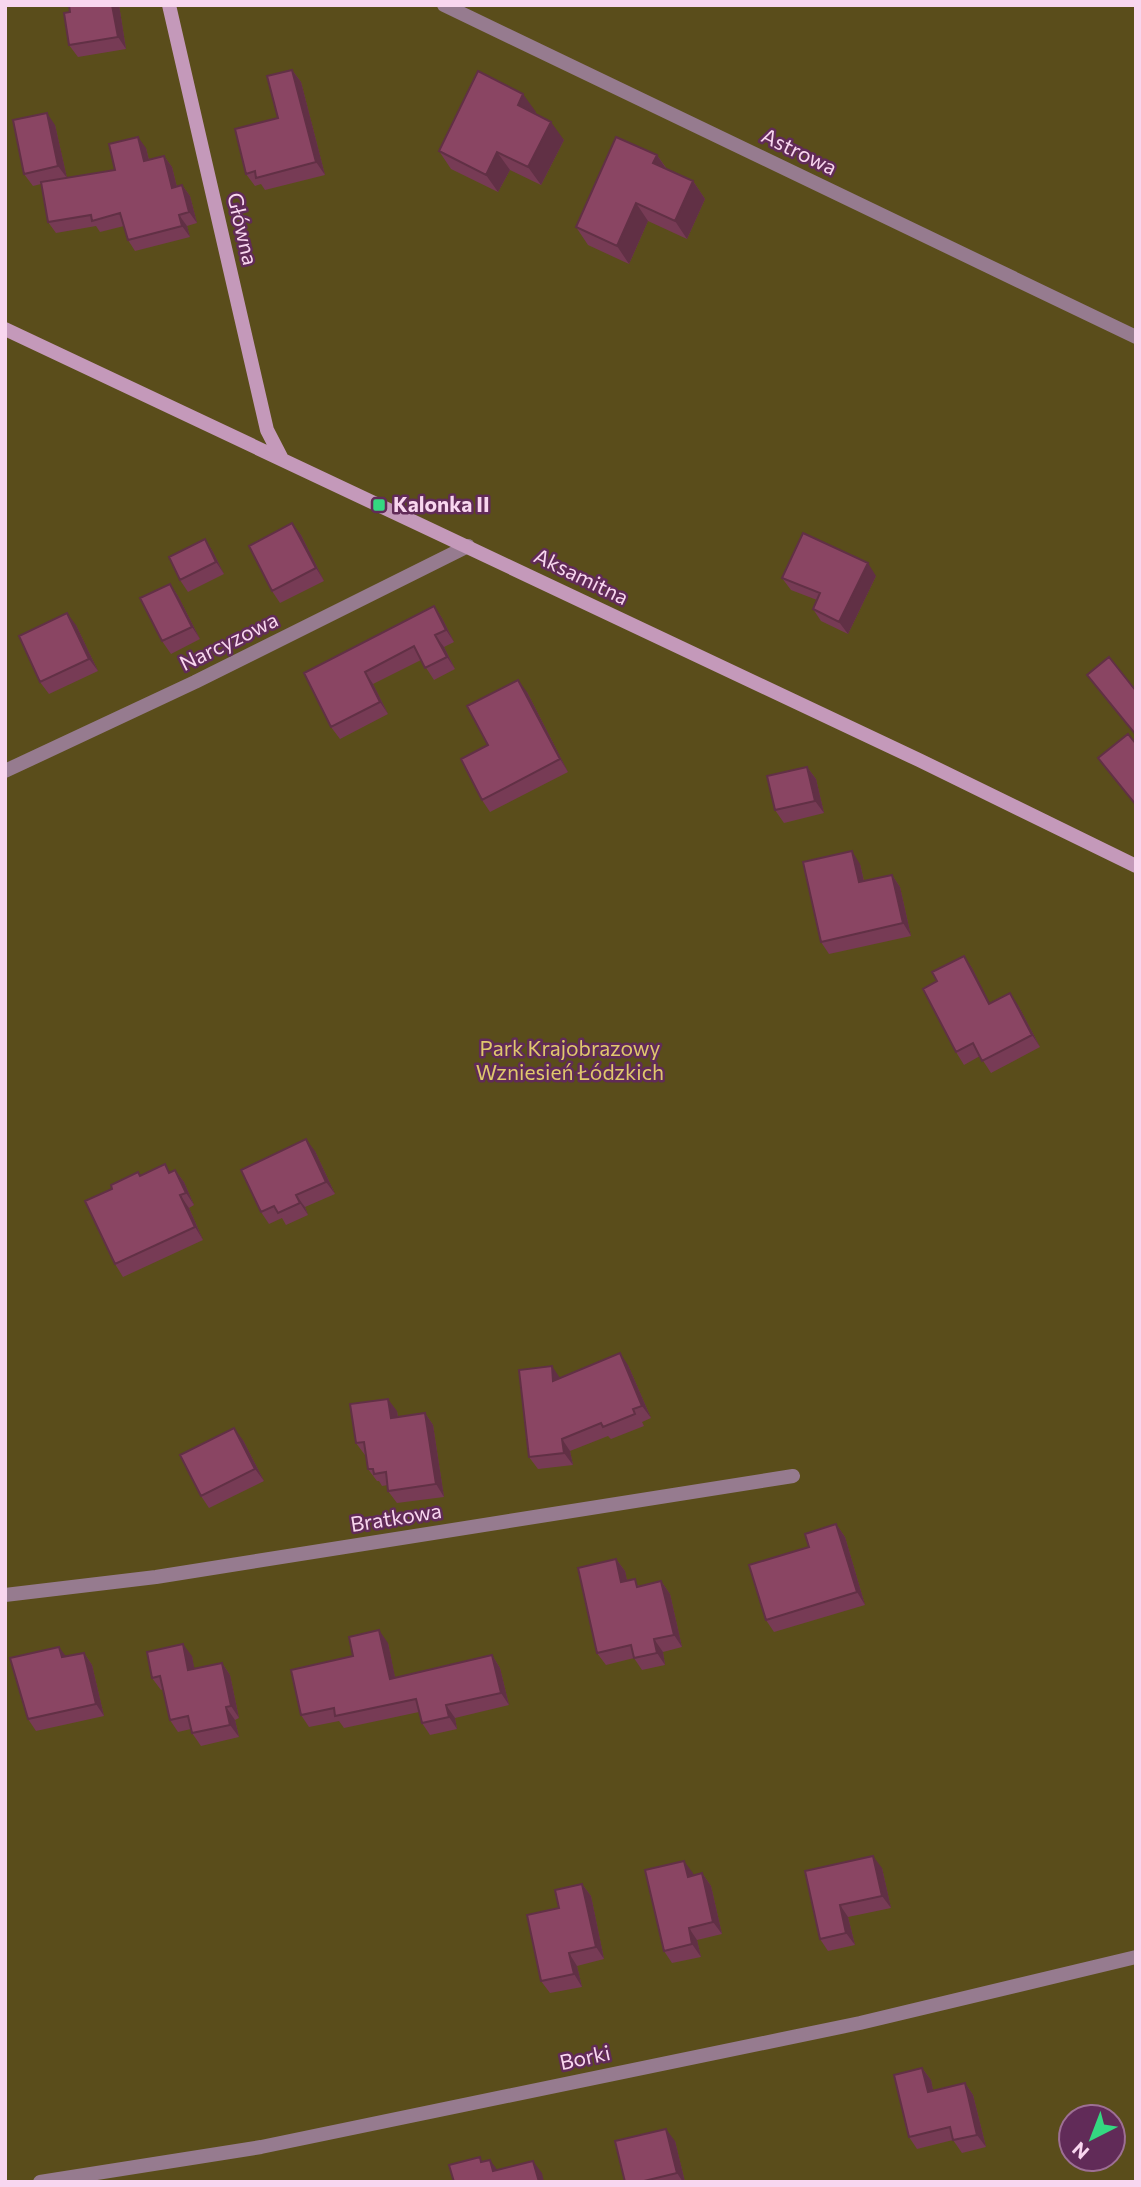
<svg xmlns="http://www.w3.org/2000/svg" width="1141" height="2187" viewBox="0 0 1141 2187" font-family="Commissioner,sans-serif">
	<rect width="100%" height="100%" fill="#612b58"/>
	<path fill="#5a4d1b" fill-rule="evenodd" d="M 5,5 L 1136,5 L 1136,2182 L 5,2182 ZM 1071,2117 L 1113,2117 L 1113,2159 L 1071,2159 Z"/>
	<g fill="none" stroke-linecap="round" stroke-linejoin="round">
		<path stroke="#967b8f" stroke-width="14" d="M 444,5 L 1136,337
			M 5,771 L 195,682 L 468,546
			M 5,1595 L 156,1577 L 793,1476
			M 40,2182 L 261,2147 L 860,2023 L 1136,1957"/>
		<path stroke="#c499ba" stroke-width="14" d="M 169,5 L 267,430 L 282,459
			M 5,329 L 919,760 L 1136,866"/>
	</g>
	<path fill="#773b55" d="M 69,5 L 119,5 L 126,49 L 78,57 L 69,45 L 70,12 Z
		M 292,70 L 301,82 L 325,175 L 265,190 L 261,184 L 255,186 L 246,174 L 278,118 Z
		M 536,112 L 535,114 L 564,140 L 541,185 L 510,170 L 498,192 L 451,169 L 439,151 Z
		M 55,125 L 67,178 L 115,170 L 146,148 L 149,160 L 164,156 L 172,167 L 177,187 L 182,185 L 190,196 L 197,223 L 187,226 L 190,237 L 135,251 L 128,240 L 124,226 L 100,232 L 96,226 L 56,233 L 48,222 L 41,184 L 33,186 L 24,174 Z
		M 657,155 L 667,169 L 693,181 L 705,199 L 687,239 L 648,221 L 629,264 L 588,245 L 576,227 Z
		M 292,523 L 301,535 L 324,581 L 280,603 L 272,591 Z
		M 205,539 L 213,552 L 224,574 L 188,592 L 180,580 Z
		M 876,576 L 848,634 L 821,621 L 813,609 L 817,600 L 791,590 L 782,578 Z
		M 170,584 L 178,596 L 200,639 L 171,654 L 162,641 Z
		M 434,606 L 442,618 L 454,642 L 444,647 L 455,669 L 434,680 L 421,660 L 373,684 L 388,714 L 340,739 L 331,727 L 304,673 Z
		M 76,625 L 98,671 L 49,694 L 40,682 Z
		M 527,692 L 568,772 L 490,812 L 482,800 L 488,745 Z
		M 807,767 L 816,779 L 824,813 L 784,823 L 775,810 Z
		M 860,864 L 864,881 L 892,875 L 900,887 L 911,936 L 829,954 L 821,942 Z
		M 964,956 L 972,968 L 990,1004 L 1018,1005 L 1040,1047 L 991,1073 L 980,1056 L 964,1065 L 956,1052 L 937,981 Z
		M 315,1151 L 335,1194 L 305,1207 L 308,1215 L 286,1225 L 282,1218 L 269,1224 L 261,1212 Z
		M 175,1170 L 184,1182 L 194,1205 L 189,1208 L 203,1240 L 123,1277 L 115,1264 L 141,1175 L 171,1172 Z
		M 628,1365 L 651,1418 L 642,1422 L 644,1426 L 611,1439 L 608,1436 L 570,1451 L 573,1465 L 538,1469 L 529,1457 L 560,1378 Z
		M 397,1411 L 398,1417 L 425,1413 L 433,1425 L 444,1497 L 397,1503 L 388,1491 L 388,1485 L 382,1486 L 379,1481 L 377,1481 L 368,1469 L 366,1455 L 365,1455 L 356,1443 Z
		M 243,1440 L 264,1481 L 209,1508 L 201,1496 Z
		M 836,1524 L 845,1537 L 865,1605 L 774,1632 L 766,1620 L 809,1547 Z
		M 616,1559 L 625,1571 L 627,1581 L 640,1586 L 661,1581 L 670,1594 L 682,1647 L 663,1652 L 665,1665 L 642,1670 L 634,1658 L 606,1665 L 597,1653 Z
		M 388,1643 L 395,1678 L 492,1655 L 500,1668 L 509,1705 L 455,1718 L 457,1729 L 430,1735 L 422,1723 L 419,1712 L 344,1728 L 339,1721 L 309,1727 L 301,1715 L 353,1656 Z
		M 84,1653 L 92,1665 L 104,1716 L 36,1731 L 28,1719 L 66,1657 Z
		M 192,1656 L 194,1669 L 222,1663 L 230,1675 L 239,1718 L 235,1720 L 239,1737 L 201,1746 L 192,1733 L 191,1729 L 178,1732 L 170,1720 L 163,1689 L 161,1690 L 152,1678 Z
		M 882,1868 L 891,1908 L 848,1917 L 855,1945 L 828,1951 L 820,1939 L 805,1871 Z
		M 693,1873 L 693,1875 L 702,1873 L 711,1886 L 722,1934 L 697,1940 L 701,1957 L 672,1963 L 664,1951 Z
		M 582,1884 L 591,1896 L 604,1959 L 577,1966 L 582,1987 L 550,1993 L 541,1981 L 559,1908 Z
		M 922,2068 L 931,2080 L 933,2090 L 965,2083 L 973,2095 L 986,2147 L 962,2153 L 953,2140 L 917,2149 L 909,2137 Z
		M 675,2141 L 685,2182 L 625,2182 Z"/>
	<path fill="#613045" d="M 112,5 L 119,5 L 126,49 L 118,37 Z
		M 292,70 L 301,82 L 325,175 L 316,162 Z
		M 523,94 L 536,112 L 530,123 L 518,105 Z
		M 47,113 L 55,125 L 67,178 L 58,166 Z
		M 551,122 L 564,140 L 541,185 L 528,167 Z
		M 138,137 L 146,148 L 152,172 L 144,161 Z
		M 497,152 L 510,170 L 498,192 L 486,175 Z
		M 657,155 L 669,173 L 653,163 Z
		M 164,156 L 172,167 L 180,199 L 172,188 Z
		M 693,181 L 705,199 L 687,239 L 675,221 Z
		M 182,185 L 190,196 L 197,223 L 189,212 Z
		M 636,203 L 648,221 L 629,264 L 617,246 Z
		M 179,215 L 187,226 L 190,237 L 182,226 Z
		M 292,523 L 301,535 L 324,581 L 316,568 Z
		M 205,539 L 213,552 L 224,574 L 216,562 Z
		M 868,563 L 876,576 L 848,634 L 839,622 Z
		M 170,584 L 178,596 L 200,639 L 192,627 Z
		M 434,606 L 442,618 L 454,642 L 446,630 Z
		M 67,613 L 76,625 L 98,671 L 89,659 Z
		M 435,635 L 444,647 L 455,669 L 447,657 Z
		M 365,672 L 373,684 L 388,714 L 380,702 Z
		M 518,680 L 527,692 L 568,772 L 560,759 Z
		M 807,767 L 816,779 L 824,813 L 815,801 Z
		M 852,851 L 860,864 L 867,895 L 859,882 Z
		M 892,875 L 900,887 L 911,936 L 903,923 Z
		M 964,956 L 972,968 L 997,1017 L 989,1004 Z
		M 1010,993 L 1018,1005 L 1040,1047 L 1032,1035 Z
		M 306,1139 L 315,1151 L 335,1194 L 326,1182 Z
		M 175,1170 L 184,1182 L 194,1205 L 186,1193 Z
		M 180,1195 L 189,1208 L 203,1240 L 195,1227 Z
		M 296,1195 L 305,1207 L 308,1215 L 300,1203 Z
		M 620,1353 L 628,1365 L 651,1418 L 642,1406 Z
		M 552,1366 L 560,1378 L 553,1381 Z
		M 388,1399 L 397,1411 L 400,1430 L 391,1418 Z
		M 425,1413 L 433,1425 L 444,1497 L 436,1484 Z
		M 234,1428 L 243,1440 L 264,1481 L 255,1469 Z
		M 562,1439 L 570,1451 L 573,1465 L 564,1453 Z
		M 836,1524 L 845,1537 L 865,1605 L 857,1592 Z
		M 616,1559 L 625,1571 L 630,1594 L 621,1582 Z
		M 661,1581 L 670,1594 L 682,1647 L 674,1635 Z
		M 379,1630 L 388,1643 L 398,1691 L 390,1679 Z
		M 654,1639 L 663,1652 L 665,1665 L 657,1653 Z
		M 183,1644 L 192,1656 L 197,1682 L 188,1670 Z
		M 59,1647 L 68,1659 L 62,1657 Z
		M 84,1653 L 92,1665 L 104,1716 L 96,1704 Z
		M 492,1655 L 500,1668 L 509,1705 L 501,1693 Z
		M 222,1663 L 230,1675 L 239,1718 L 231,1706 Z
		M 446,1705 L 455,1718 L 457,1729 L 449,1717 Z
		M 226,1707 L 235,1720 L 239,1737 L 230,1725 Z
		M 873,1856 L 882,1868 L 891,1908 L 882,1896 Z
		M 684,1861 L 693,1873 L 696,1889 L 688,1877 Z
		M 702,1873 L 711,1886 L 722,1934 L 713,1922 Z
		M 582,1884 L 591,1896 L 604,1959 L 596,1947 Z
		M 840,1905 L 848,1917 L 855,1945 L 846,1933 Z
		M 689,1928 L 697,1940 L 701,1957 L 692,1944 Z
		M 569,1953 L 577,1966 L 582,1987 L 574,1974 Z
		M 922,2068 L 931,2080 L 936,2104 L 928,2092 Z
		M 965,2083 L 973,2095 L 986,2147 L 977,2135 Z
		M 666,2129 L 675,2141 L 685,2182 L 683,2182 L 677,2173 Z
		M 490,2160 L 499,2172 L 493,2171 Z
		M 533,2161 L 542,2173 L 544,2182 L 539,2182 Z"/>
	<path fill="#8a4563" stroke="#613045" stroke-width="2" d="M 69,5 L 112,5 L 118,37 L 69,45 L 64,13 L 70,12 Z
		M 292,70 L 316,162 L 256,178 L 255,171 L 246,174 L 235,129 L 278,118 L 267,76 Z
		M 478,71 L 523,94 L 518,105 L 551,122 L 528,167 L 497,152 L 486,175 L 439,151 Z
		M 47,113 L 58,166 L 24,174 L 13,120 Z
		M 138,137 L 144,161 L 164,156 L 172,188 L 182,185 L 189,212 L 179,215 L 182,226 L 128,240 L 120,213 L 92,221 L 91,215 L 48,222 L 41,182 L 115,170 L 109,144 Z
		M 616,137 L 657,155 L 653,163 L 693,181 L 675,221 L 636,203 L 617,246 L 576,227 Z
		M 292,523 L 316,568 L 272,591 L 249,546 Z
		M 803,533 L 868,563 L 839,622 L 813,609 L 820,593 L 782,578 Z
		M 205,539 L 216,562 L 180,580 L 169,557 Z
		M 170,584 L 192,627 L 162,641 L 140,598 Z
		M 434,606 L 446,630 L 435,635 L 447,657 L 425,668 L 414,646 L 365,672 L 380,702 L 331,727 L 304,673 Z
		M 67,613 L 89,659 L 40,682 L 19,636 Z
		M 1109,657 L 1136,691 L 1136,735 L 1087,675 Z
		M 518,680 L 560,759 L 482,800 L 461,759 L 488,745 L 467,706 Z
		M 1128,734 L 1136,744 L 1136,805 L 1098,758 Z
		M 807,767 L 815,801 L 775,810 L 767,776 Z
		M 852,851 L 859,882 L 892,875 L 903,923 L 821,942 L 803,862 Z
		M 964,956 L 989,1004 L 1010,993 L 1032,1035 L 982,1061 L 973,1043 L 956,1052 L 923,989 L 937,981 L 932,972 Z
		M 306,1139 L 326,1182 L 296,1195 L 300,1203 L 278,1213 L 274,1206 L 261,1212 L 241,1170 Z
		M 165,1164 L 169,1173 L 175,1170 L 186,1193 L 180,1195 L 195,1227 L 115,1264 L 85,1201 L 112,1189 L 111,1185 L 138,1172 L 140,1176 Z
		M 620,1353 L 642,1406 L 633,1409 L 635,1414 L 603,1427 L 601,1423 L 562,1439 L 564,1453 L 529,1457 L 519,1370 L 552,1366 L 553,1381 Z
		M 388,1399 L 391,1418 L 425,1413 L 436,1484 L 388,1491 L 386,1472 L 374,1474 L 373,1469 L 368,1469 L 364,1442 L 356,1443 L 350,1404 Z
		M 234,1428 L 255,1469 L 201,1496 L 180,1455 Z
		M 836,1524 L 857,1592 L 766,1620 L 749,1565 L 809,1547 L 805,1534 Z
		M 616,1559 L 621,1582 L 635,1579 L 637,1587 L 661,1581 L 674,1635 L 654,1639 L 657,1653 L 634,1658 L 631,1645 L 597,1653 L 578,1568 Z
		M 379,1630 L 390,1679 L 492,1655 L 501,1693 L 446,1705 L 449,1717 L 422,1723 L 416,1699 L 335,1716 L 334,1708 L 301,1715 L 291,1670 L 353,1656 L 349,1637 Z
		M 183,1644 L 188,1670 L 222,1663 L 231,1706 L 226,1707 L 230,1725 L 192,1733 L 188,1716 L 170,1720 L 160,1676 L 152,1678 L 147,1652 Z
		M 59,1647 L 62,1657 L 84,1653 L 96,1704 L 28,1719 L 10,1658 Z
		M 873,1856 L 882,1896 L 840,1905 L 846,1933 L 820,1939 L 805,1871 Z
		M 684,1861 L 688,1877 L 702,1873 L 713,1922 L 689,1928 L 692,1944 L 664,1951 L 645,1870 Z
		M 582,1884 L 596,1947 L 569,1953 L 574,1974 L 541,1981 L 527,1915 L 559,1908 L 555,1890 Z
		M 922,2068 L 928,2092 L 965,2083 L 977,2135 L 953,2140 L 950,2127 L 909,2137 L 894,2075 Z
		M 666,2129 L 677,2173 L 640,2182 L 625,2182 L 615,2141 Z
		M 480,2157 L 481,2162 L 490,2160 L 493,2171 L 533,2161 L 539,2182 L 454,2182 L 449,2165 Z"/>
	<rect fill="#34d881" stroke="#612b58" stroke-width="2.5" x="372" y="498" width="14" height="14" rx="3.5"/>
	<g text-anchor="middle" stroke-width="5" stroke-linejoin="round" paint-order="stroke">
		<g font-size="21" fill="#f8d6ef" stroke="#612b58">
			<text transform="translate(799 152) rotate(26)" y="7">Astrowa</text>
			<text transform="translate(242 229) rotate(77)" y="7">Główna</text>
			<text transform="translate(581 577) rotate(26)" y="7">Aksamitna</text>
			<text transform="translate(229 642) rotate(-26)" y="7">Narcyzowa</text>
			<text transform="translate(396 1518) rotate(-9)" y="7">Bratkowa</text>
			<text transform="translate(585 2058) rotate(-12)" y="7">Borki</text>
		</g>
		<g font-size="21" font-weight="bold" fill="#f8d6ef" stroke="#612b58" text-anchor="start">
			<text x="393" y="512">Kalonka II</text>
		</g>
		<g font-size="21" fill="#e0c86d" stroke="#612b58">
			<text x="570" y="1056">Park Krajobrazowy<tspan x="570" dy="24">Wzniesień Łódzkich</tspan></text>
		</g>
	</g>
	<rect width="1141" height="2187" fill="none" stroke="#f8d6ef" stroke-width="14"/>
	<g transform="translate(1092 2138) rotate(222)"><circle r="33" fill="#612b58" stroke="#9d6f94" stroke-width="2"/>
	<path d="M0-5L12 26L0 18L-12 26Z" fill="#34d881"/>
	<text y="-10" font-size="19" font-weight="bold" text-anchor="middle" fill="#f8d6ef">N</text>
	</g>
</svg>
